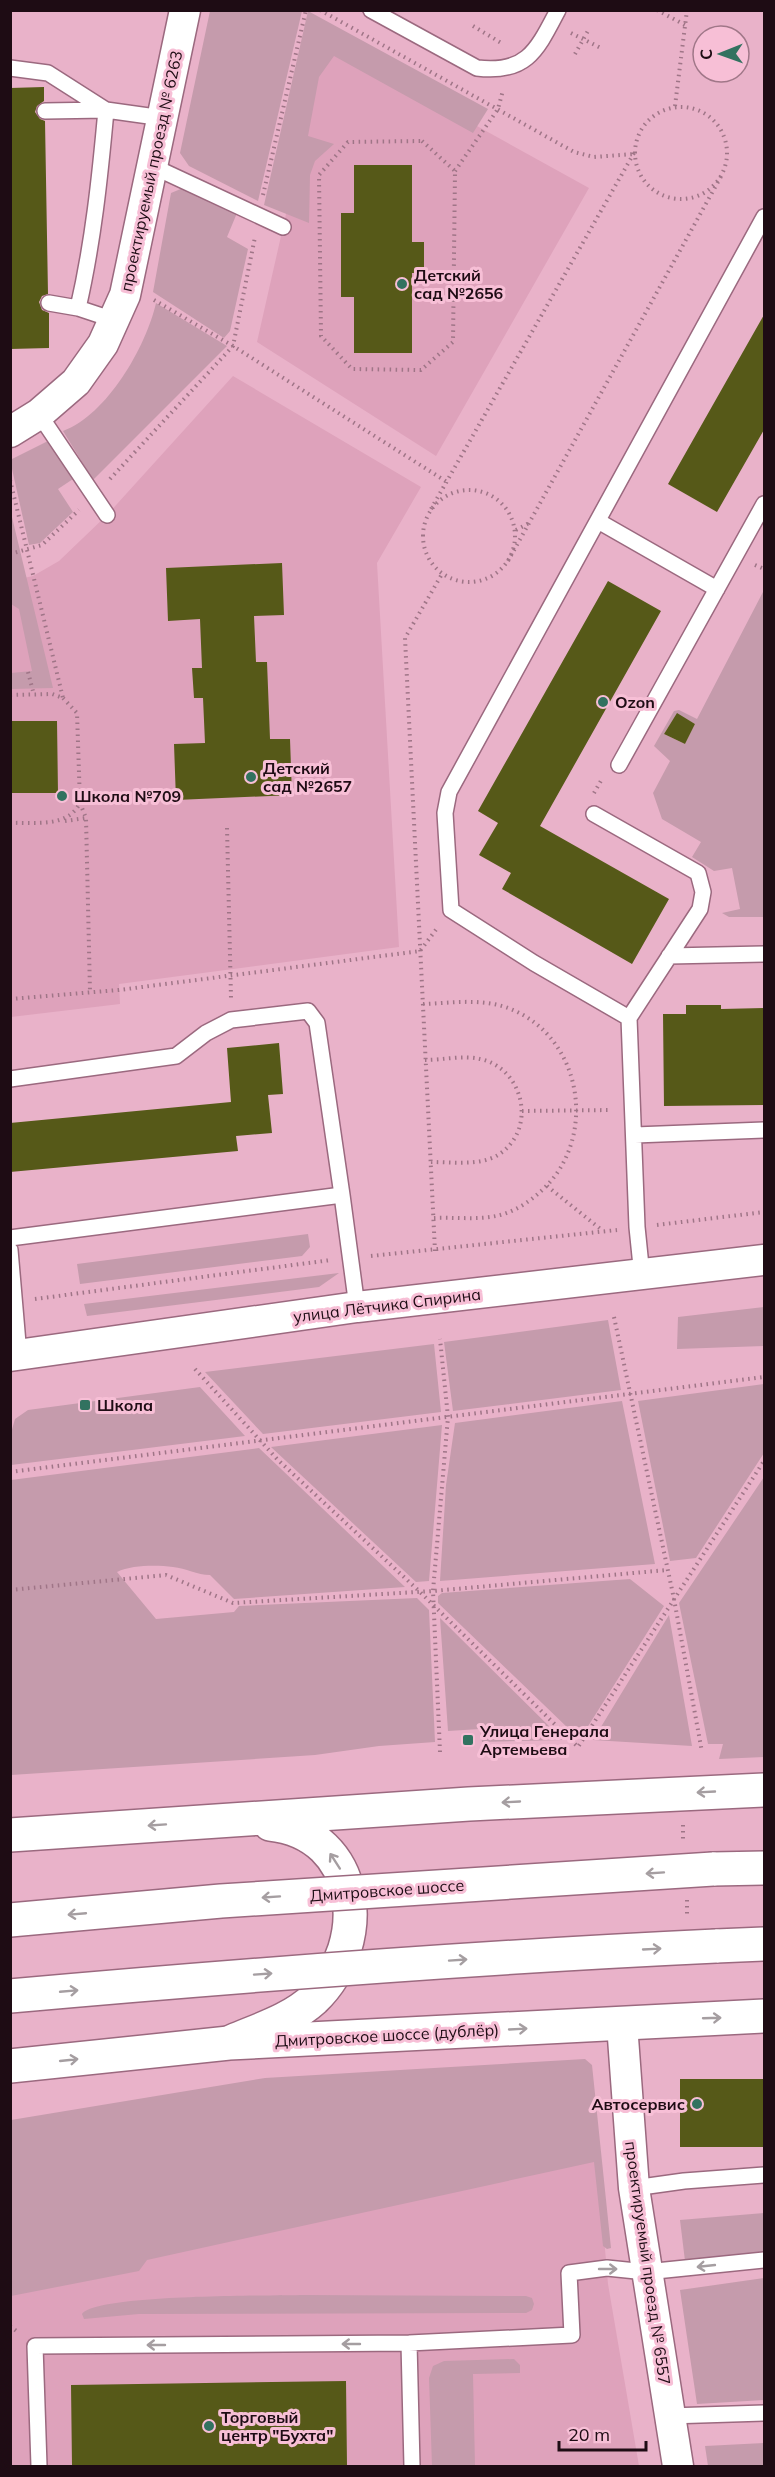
<svg xmlns="http://www.w3.org/2000/svg" width="775" height="2477" viewBox="0 0 775 2477" font-family="Mulish,sans-serif">
	<rect width="100%" height="100%" fill="#e9b2c9"/>
	<path fill="#dea2bb" d="M 325,42 L 589,188 L 436,456 L 257,342 Z
		M 233,376 L 421,487 L 377,563 L 399,947 L 119,984 L 120,1004 L 11,1017 L 10,581 L 33,576 L 59,561 L 107,515 Z
		M 597,2155 L 608,2284 L 639,2466 L 11,2466 L 10,2160 Z"/>
	<path fill="#c59bac" fill-rule="evenodd" d="M 210,11 L 302,11 L 258,201 L 189,166 L 180,153 Z
		M 308,11 L 488,109 L 473,133 L 334,56 L 319,77 L 308,136 L 334,144 L 315,161 L 310,175 L 309,223 L 264,205 Z
		M 183,188 L 237,213 L 227,237 L 248,249 L 230,331 L 224,338 L 153,292 L 171,193 Z
		M 156,303 L 227,346 L 93,480 L 63,431 C 107,415 146,347 156,303 Z
		M 48,441 L 76,477 L 58,489 L 73,512 L 40,543 L 29,545 L 10,460 Z
		M 11,513 L 53,688 L 11,689 L 11,673 L 32,671 L 19,609 L 11,604 Z
		M 764,590 L 764,917 L 729,917 L 722,913 L 740,909 L 732,868 L 714,871 L 692,857 L 701,842 L 662,819 L 653,793 L 670,761 L 654,746 L 674,711 L 679,710 L 697,719 ZM 677,714 L 695,724 L 685,744 L 664,734 Z
		M 308,1234 L 310,1247 L 302,1256 L 80,1284 L 77,1264 Z
		M 339,1273 L 319,1287 L 87,1316 L 84,1304 Z
		M 764,1307 L 764,1346 L 677,1349 L 678,1317 Z
		M 608,1320 L 621,1390 L 453,1411 L 444,1342 Z
		M 434,1344 L 441,1412 L 263,1434 L 205,1372 Z
		M 764,1384 L 764,1453 L 696,1558 L 670,1561 L 638,1401 Z
		M 200,1387 L 245,1436 L 11,1465 L 11,1433 L 15,1419 L 28,1410 Z
		M 622,1401 L 655,1564 L 440,1581 L 446,1485 L 455,1423 Z
		M 442,1425 L 429,1581 L 416,1582 L 271,1447 Z
		M 259,1448 L 405,1587 L 234,1599 L 210,1575 C 197,1575 186,1568 173,1567 C 156,1565 132,1565 117,1572 L 156,1619 L 234,1612 L 239,1606 L 417,1598 L 429,1610 L 435,1742 L 379,1746 L 315,1755 L 11,1775 L 11,1480 Z
		M 764,1477 L 764,1757 L 719,1759 L 723,1744 L 708,1744 L 679,1603 Z
		M 630,1579 L 664,1606 L 585,1731 L 570,1730 L 438,1603 L 438,1596 L 442,1593 Z
		M 669,1615 L 692,1746 L 593,1740 Z
		M 440,1618 L 563,1740 L 482,1742 L 480,1729 L 448,1731 Z
		M 585,2059 L 592,2065 L 611,2248 L 607,2249 L 603,2246 L 594,2162 L 147,2260 L 139,2271 L 11,2296 L 11,2120 L 265,2078 Z
		M 764,2213 L 764,2253 L 685,2261 L 680,2220 Z
		M 764,2278 L 764,2400 L 697,2404 L 680,2290 Z
		M 304,2295 L 526,2296 L 532,2298 L 534,2304 L 532,2310 L 526,2313 L 139,2314 L 84,2319 L 82,2314 C 97,2294 271,2296 304,2295 Z
		M 514,2359 L 520,2365 L 520,2373 L 473,2374 L 475,2466 L 432,2466 L 429,2378 L 433,2366 L 444,2361 Z
		M 764,2443 L 764,2466 L 708,2466 L 705,2446 Z"/>
	<path fill="#565918" d="M 44,87 L 44,101 L 37,106 L 35,112 L 40,119 L 45,121 L 48,294 L 42,296 L 39,302 L 42,310 L 49,313 L 49,348 L 10,349 L 10,88 Z
		M 354,165 L 412,165 L 412,242 L 424,242 L 424,273 L 412,273 L 412,353 L 354,353 L 354,297 L 341,297 L 341,213 L 354,213 Z
		M 765,313 L 765,428 L 717,512 L 668,484 Z
		M 282,563 L 284,615 L 254,616 L 256,662 L 267,662 L 270,739 L 290,739 L 292,795 L 176,800 L 174,744 L 205,743 L 203,698 L 194,698 L 192,668 L 202,668 L 200,619 L 168,621 L 166,568 Z
		M 608,581 L 661,611 L 540,826 L 669,899 L 632,964 L 502,889 L 511,873 L 479,855 L 498,823 L 478,811 Z
		M 677,713 L 695,724 L 685,744 L 664,734 Z
		M 10,721 L 57,721 L 58,793 L 10,793 Z
		M 686,1005 L 721,1005 L 721,1009 L 765,1008 L 765,1105 L 664,1106 L 663,1014 L 686,1014 Z
		M 279,1043 L 283,1094 L 268,1095 L 272,1133 L 236,1136 L 238,1151 L 10,1172 L 10,1123 L 231,1102 L 227,1048 Z
		M 680,2079 L 765,2079 L 765,2147 L 680,2147 Z
		M 346,2381 L 347,2466 L 72,2466 L 71,2385 Z"/>
	<g fill="none" stroke-linecap="round" stroke-linejoin="round">
		<g stroke="#9b697f" stroke-width="18">
			<path id="service" d="M 371,10 L 477,68 C 527,74 537,50 558,10
				M 10,68 L 48,73 L 106,110 C 100,177 93,243 78,308
				M 45,111 L 106,110 L 163,118
				M 152,166 L 283,227
				M 49,303 L 78,308 L 114,320
				M 39,414 L 107,515
				M 598,521 L 717,589
				M 619,765 L 764,504
				M 594,814 L 698,873 L 703,892 L 700,909 L 629,1018
				M 669,956 L 764,954
				M 10,1079 L 176,1056 L 206,1033 L 231,1020 L 308,1011 L 317,1023 L 342,1195
				M 635,1135 L 764,1130
				M 10,1238 L 342,1195 L 357,1307
				M 10,1250 L 19,1355
				M 642,1276 L 637,1227 L 629,1018 L 534,963 L 451,910 L 445,813 L 449,792 L 764,217
				M 634,2188 L 684,2181 L 764,2175
				M 409,2343 L 412,2466
				M 669,2416 L 764,2413
				M 39,2466 L 35,2346 L 409,2343 L 572,2335 L 569,2273 L 607,2268 L 646,2272 L 764,2260"/>
		</g>
		<g stroke="#9b697f" stroke-width="33">
			<path id="minor" d="M 10,432 L 39,414 L 76,382 L 103,344 L 125,295 L 185,10
				M 10,1356 L 357,1307 L 764,1260
				M 622,2024 L 634,2188 L 678,2466"/>
		</g>
		<g stroke="#9b697f" stroke-width="36">
			<path id="secondary" d="M 10,1835 L 469,1804 L 764,1790
				M 233,2041 C 261,2029 291,2020 314,1999 C 372,1943 362,1834 270,1824"/>
		</g>
		<g stroke="#9b697f" stroke-width="36">
			<path id="trunk" d="M 713,1869 L 764,1868
				M 716,1946 L 764,1944
				M 10,2066 L 229,2043 L 764,2016"/>
		</g>
		<path stroke="#9f7587" stroke-width="4" stroke-dasharray="1.5 4.5" stroke-linecap="butt" d="M 320,10 L 574,152 L 594,157 L 634,154
			M 657,10 L 685,25
			M 473,26 L 503,44
			M 571,33 L 601,48
			M 575,54 L 589,29
			M 675,106 L 687,10
			M635 153a46 46 0 1 1 92 0a46 46 0 1 1-92 0Z
			M 422,141 L 455,171 L 453,342 L 421,370 L 352,369 L 321,336 L 319,175 L 348,142 Z
			M 455,171 L 498,109 L 503,90
			M 263,195 L 306,10
			M 154,300 L 233,346 L 447,482
			M 110,479 L 233,346 L 255,237
			M 10,480 L 63,698 L 52,694 L 10,695
			M423 536a46 46 0 1 1 92 0a46 46 0 1 1-92 0Z
			M 431,509 L 634,153
			M 516,530 L 531,522
			M 10,554 L 42,545 L 79,510
			M 508,561 L 723,173
			M 755,565 L 764,569
			M 28,672 L 34,695
			M 594,793 L 602,779
			M 80,803 L 86,818 L 90,992
			M 65,821 L 86,818
			M 10,823 C 36,822 67,828 80,803 L 77,713 L 63,698
			M 227,828 L 231,998
			M 10,999 L 119,990 L 420,951 L 438,927
			M 423,1004 C 451,1003 481,998 508,1008 C 584,1036 599,1141 540,1192 C 528,1203 512,1213 496,1216 C 476,1220 453,1217 433,1218
			M 425,1060 C 442,1060 464,1055 480,1059 C 524,1068 538,1130 498,1155 C 480,1166 451,1162 430,1162
			M 522,1111 L 612,1110
			M 547,1186 L 603,1231
			M 657,1225 L 764,1212
			M 435,1251 L 405,638 L 442,574
			M 371,1256 L 617,1230
			M 35,1299 L 331,1260
			M 614,1317 L 674,1599 L 702,1752
			M 195,1369 L 277,1459 L 419,1591 L 578,1747 L 764,1461
			M 10,1472 L 764,1377
			M 10,1590 L 166,1575 L 233,1603 L 433,1591 L 667,1570
			M 440,1752 L 433,1591 L 448,1417 L 440,1339
			M 683,1825 L 683,1841
			M 687,1900 L 687,1916
			M 10,2326 L 19,2333"/>
		<use href="#service" stroke="#fff" stroke-width="15"/>
		<use href="#minor" stroke="#fff" stroke-width="30"/>
		<use href="#secondary" stroke="#fff" stroke-width="33"/>
		<use href="#trunk" stroke="#fff" stroke-width="33"/>
		<g stroke="#9b697f" stroke-width="36" stroke-linecap="butt">
			<path id="trunk-bridge" d="M 10,1920 L 221,1901 L 713,1869
				M 10,1996 C 245,1975 480,1957 716,1946"/>
		</g>
		<use href="#trunk-bridge" stroke="#fff" stroke-width="33"/>
	</g>
	<defs><path id="oneway-shaft" d="M-6 0H5M1.5-3L5.5 0L1.5 3" fill="none" stroke-width="1.6" stroke-linecap="round" stroke-linejoin="round" transform="scale(1.5)"/></defs>
	<g stroke="#a59ea1">
		<use href="#oneway-shaft" transform="translate(706 1792) rotate(177)"/>
		<use href="#oneway-shaft" transform="translate(511 1802) rotate(177)"/>
		<use href="#oneway-shaft" transform="translate(157 1825) rotate(176)"/>
		<use href="#oneway-shaft" transform="translate(335 1861) rotate(-123)"/>
		<use href="#oneway-shaft" transform="translate(655 1873) rotate(176)"/>
		<use href="#oneway-shaft" transform="translate(271 1897) rotate(176)"/>
		<use href="#oneway-shaft" transform="translate(77 1914) rotate(175)"/>
		<use href="#oneway-shaft" transform="translate(652 1949) rotate(-3)"/>
		<use href="#oneway-shaft" transform="translate(458 1960) rotate(-4)"/>
		<use href="#oneway-shaft" transform="translate(263 1974) rotate(-4)"/>
		<use href="#oneway-shaft" transform="translate(69 1991) rotate(-5)"/>
		<use href="#oneway-shaft" transform="translate(712 2018) rotate(-2)"/>
		<use href="#oneway-shaft" transform="translate(518 2029) rotate(-3)"/>
		<use href="#oneway-shaft" transform="translate(69 2060) rotate(-6)"/>
		<use href="#oneway-shaft" transform="translate(706 2266) rotate(174)"/>
		<use href="#oneway-shaft" transform="translate(608 2269)"/>
		<use href="#oneway-shaft" transform="translate(351 2344) rotate(180)"/>
		<use href="#oneway-shaft" transform="translate(156 2345) rotate(180)"/>
	</g>
	<g fill="#327260" stroke="#f7bfd6" stroke-width="2">
		<circle cx="402" cy="284" r="6"/>
		<circle cx="603" cy="702" r="6"/>
		<circle cx="251" cy="777" r="6"/>
		<circle cx="62" cy="796" r="6"/>
		<rect x="79" y="1399" width="12" height="12" rx="3"/>
		<rect x="462" y="1734" width="12" height="12" rx="3"/>
		<circle cx="697" cy="2104" r="6"/>
		<circle cx="209" cy="2426" r="6"/>
	</g>
	<g text-anchor="middle" stroke-width="6" stroke-linejoin="round" paint-order="stroke">
		<g font-size="16" fill="#1e0c14" stroke="#f7bfd6">
			<text transform="translate(151 171) rotate(-78)" y="6">проектируемый проезд № 6263</text>
			<text transform="translate(387 1305) rotate(-7)" y="6">улица Лётчика Спирина</text>
			<text transform="translate(387 1890) rotate(-4)" y="6">Дмитровское шоссе</text>
			<text transform="translate(387 2035) rotate(-3)" y="6">Дмитровское шоссе (дублёр)</text>
			<text transform="translate(648 2263) rotate(82)" y="6">проектируемый проезд № 6557</text>
		</g>
		<g font-size="16" font-weight="bold" fill="#1e0c14" stroke="#f7bfd6" text-anchor="start">
			<text x="414" y="281">Детский<tspan x="414" dy="18">сад №2656</tspan></text>
			<text x="615" y="708">Ozon</text>
			<text x="263" y="774">Детский<tspan x="263" dy="18">сад №2657</tspan></text>
			<text x="74" y="802">Школа №709</text>
			<text x="97" y="1411">Школа</text>
			<text x="480" y="1737">Улица Генерала<tspan x="480" dy="18">Артемьева</tspan></text>
			<text x="685" y="2110" text-anchor="end">Автосервис</text>
			<text x="221" y="2423">Торговый<tspan x="221" dy="18">центр "Бухта"</tspan></text>
		</g>
	</g>
	<rect width="775" height="2477" fill="none" stroke="#1e0c14" stroke-width="24"/>
	<g transform="translate(721 54) rotate(269)"><circle r="28" fill="#f7bfd6" stroke="#a07788" stroke-width="1.5"/>
	<path d="M0-4.5L10 22L0 15L-10 22Z" fill="#327260"/>
	<text y="-9" font-size="16" font-weight="bold" text-anchor="middle" fill="#1e0c14">С</text>
	</g>
	<path d="M559 2441v9h87v-9" fill="none" stroke="#1e0c14" stroke-width="3"/>
	<text x="568" y="2441" font-size="18" fill="#1e0c14" stroke="#f7bfd6" stroke-width="4.5" paint-order="stroke">20 m</text>
</svg>
